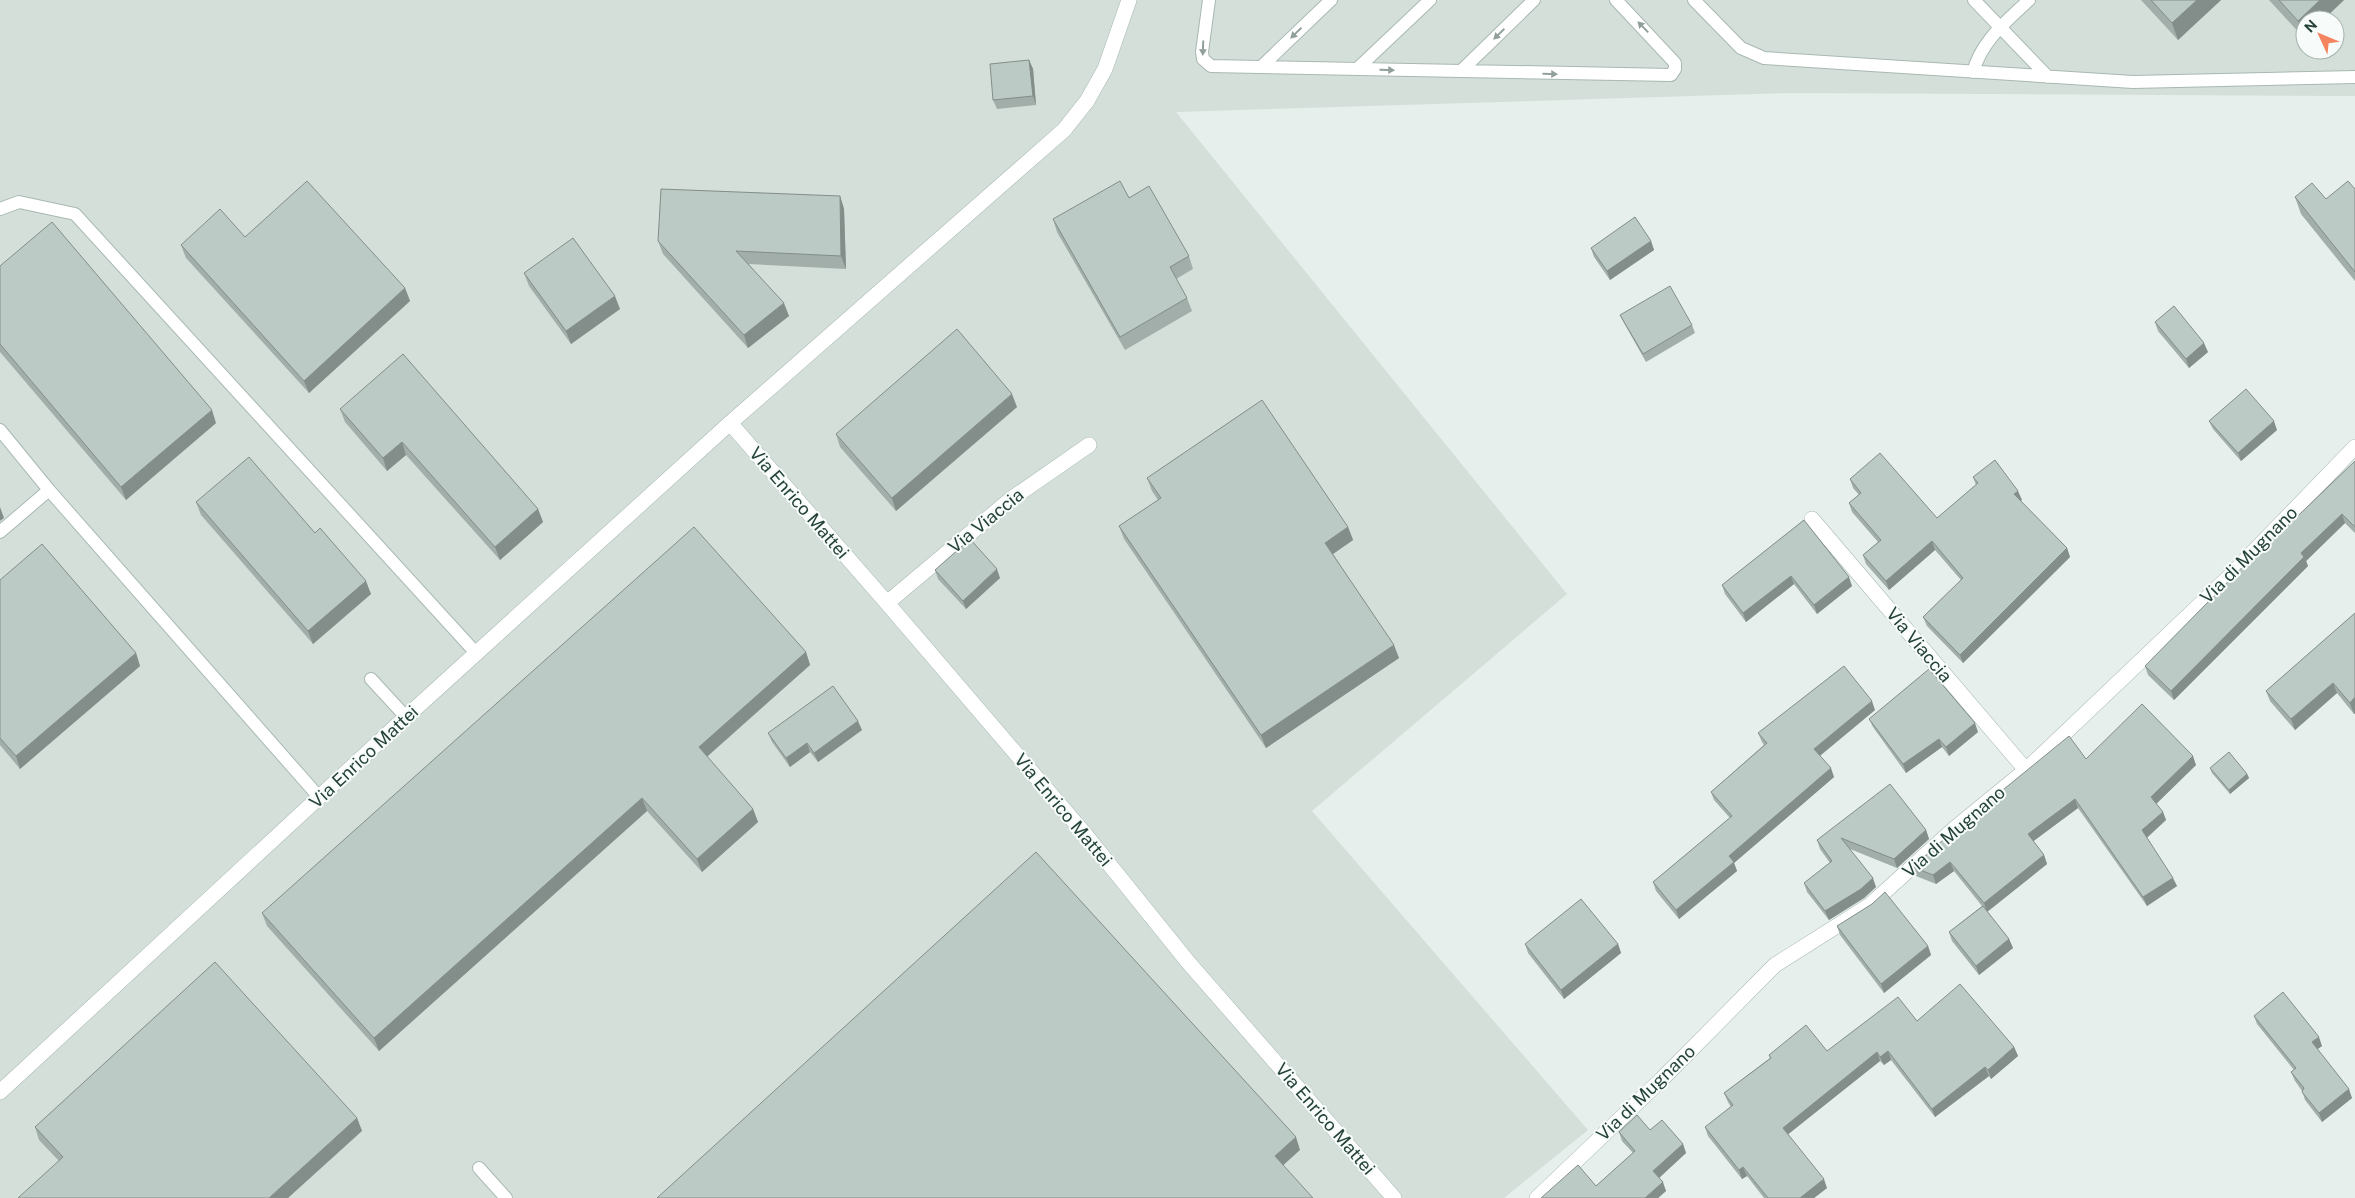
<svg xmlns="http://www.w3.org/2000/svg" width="2355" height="1198" viewBox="0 0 2355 1198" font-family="'Public Sans',sans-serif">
	<rect width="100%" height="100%" fill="#e6efeb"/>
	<path fill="#d4dfda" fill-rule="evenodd" d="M 0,0 L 2355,0 L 2355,96 L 1788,93 L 1176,112 L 1567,594 L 1312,811 L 1588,1130 L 1504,1198 L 0,1198 ZM 2305,20 L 2335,20 L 2335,50 L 2305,50 Z"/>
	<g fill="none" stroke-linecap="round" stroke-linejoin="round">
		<g stroke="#a8b8b2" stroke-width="14">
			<path id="service" d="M 1209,0 L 1202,52 L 1203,59 L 1211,66 L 1671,75 L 1675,69 L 1675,63 L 1616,0
				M 1694,0 L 1741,48 L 1764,58 L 2133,82 L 2355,77
				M 1974,0 L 2048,77
				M 1261,67 L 1331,0
				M 1357,69 L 1430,0
				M 1461,71 L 1534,0
				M 1973,72 C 1982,40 2006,22 2029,0
				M 0,209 L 19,202 L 75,214 L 476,653
				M 0,430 L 49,490 L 0,532
				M 49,490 L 319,797
				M 371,679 L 406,717
				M 479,1168 L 506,1198"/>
		</g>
		<g stroke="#a8b8b2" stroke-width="16">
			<path id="minor" d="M 730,423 L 887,603 L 1084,833 L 1188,962 L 1394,1198
				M 1812,519 L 2026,770
				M 887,603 L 1011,499 L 1089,445
				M 0,1092 L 406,717 L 730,423 L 1064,130 L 1087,101 L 1105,69 L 1129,0
				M 1537,1198 L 1661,1080 L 1775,965 L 1870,905 L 1954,829 L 2026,770 L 2230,576 L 2355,447"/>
		</g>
		<use href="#service" stroke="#fff" stroke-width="12"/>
		<use href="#minor" stroke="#fff" stroke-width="15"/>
	</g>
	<path fill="#a1aea9" d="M 2141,0 L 2221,0 L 2178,40 Z
		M 2269,0 L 2344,0 L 2323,20 L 2305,20 L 2305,37 L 2304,38 Z
		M 1029,60 L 1033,69 L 1036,105 L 997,109 L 993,100 Z
		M 2355,189 L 2355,281 L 2301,214 L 2295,197 L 2326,199 Z
		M 840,196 L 844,209 L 846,269 L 749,264 L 789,316 L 748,348 L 663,254 L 658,241 Z
		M 1053,219 L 1189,256 L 1193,269 L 1176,279 L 1187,298 L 1192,311 L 1125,350 L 1057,232 Z
		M 245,237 L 405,288 L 410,301 L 309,393 L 186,258 L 181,245 Z
		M 1651,241 L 1654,250 L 1610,280 L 1594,257 L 1591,248 Z
		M 0,266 L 216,423 L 126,500 L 0,352 Z
		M 524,273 L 620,309 L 571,344 L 529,286 Z
		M 1620,315 L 1692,325 L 1695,333 L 1646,362 L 1624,323 Z
		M 2155,322 L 2208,352 L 2189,368 L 2158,331 Z
		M 1017,407 L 896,511 L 840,447 L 836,434 Z
		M 340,409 L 538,509 L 543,522 L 500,560 L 406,455 L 387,471 L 345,422 Z
		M 2209,421 L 2277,430 L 2241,461 L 2213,429 Z
		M 2355,461 L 2355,533 L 2345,523 L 2306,561 L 2308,566 L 2174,700 L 2148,675 L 2145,666 L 2280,533 Z
		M 1973,477 L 2022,500 L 2020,501 L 2067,548 L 2070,557 L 1963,663 L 1927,626 L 1923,617 L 1961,580 L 1935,550 L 1889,590 L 1866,564 L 1863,555 L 1878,542 L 1852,512 L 1849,503 L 1859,495 L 1853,488 L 1850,479 L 1937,518 L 1976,485 Z
		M 1147,478 L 1348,527 L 1353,540 L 1333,554 L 1399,658 L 1266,748 L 1124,539 L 1119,526 L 1158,500 L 1152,491 Z
		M 196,502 L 315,533 L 371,594 L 313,644 L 201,515 Z
		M 1804,520 L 1852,586 L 1817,614 L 1794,584 L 1746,622 L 1725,594 L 1722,585 Z
		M 935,570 L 1000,578 L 966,609 L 938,579 Z
		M 0,580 L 136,653 L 140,666 L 20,769 L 0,745 Z
		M 2355,613 L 2355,713 L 2354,714 L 2337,693 L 2295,730 L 2270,701 L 2266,691 Z
		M 806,652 L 810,665 L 707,757 L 753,809 L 758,822 L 702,872 L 647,811 L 379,1051 L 267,926 L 262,913 Z
		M 1875,710 L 1820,756 L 1834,777 L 1734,863 L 1737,871 L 1679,919 L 1656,891 L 1653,882 L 1730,818 L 1714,800 L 1711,792 L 1764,745 L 1762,742 L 1758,733 Z
		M 1869,719 L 1978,732 L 1949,756 L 1942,747 L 1906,773 L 1873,727 Z
		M 862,730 L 818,762 L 810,752 L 790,767 L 772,742 L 768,733 Z
		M 2086,759 L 2196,765 L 2156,804 L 2163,812 L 2166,820 L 2147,838 L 2177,886 L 2147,906 L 2078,808 L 2033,841 L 2044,855 L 2047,864 L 1987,912 L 2009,939 L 2013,948 L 1979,975 L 1952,941 L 1949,932 L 1982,906 L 1954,871 L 1936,884 L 1916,876 L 1913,867 Z
		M 2210,768 L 2247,774 L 2249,778 L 2230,794 L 2212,773 Z
		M 1926,830 L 1929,839 L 1897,868 L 1850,849 L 1876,887 L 1864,898 L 1829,920 L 1807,892 L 1804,883 L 1830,863 L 1820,849 L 1817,840 Z
		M 1837,926 L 1928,946 L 1931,955 L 1884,993 L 1840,935 Z
		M 1525,944 L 1618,944 L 1621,953 L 1564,999 L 1528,953 Z
		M 2254,1016 L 2322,1046 L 2317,1049 L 2352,1098 L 2322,1122 L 2305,1100 L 2302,1091 L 2295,1081 L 2291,1072 L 2294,1070 L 2257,1024 Z
		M 1917,1021 L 2014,1047 L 2018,1056 L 1991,1079 L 1989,1076 L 1935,1117 L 1891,1060 L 1884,1065 L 1880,1061 L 1788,1134 L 1827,1188 L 1814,1198 L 1764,1198 L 1747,1176 L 1742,1179 L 1708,1136 L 1705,1127 L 1731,1107 L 1728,1102 L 1724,1093 L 1770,1058 L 1769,1055 L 1827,1051 Z
		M 357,1118 L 362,1131 L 59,1161 L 39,1140 L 35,1127 Z
		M 1650,1130 L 1683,1144 L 1686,1153 L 1659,1177 L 1666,1191 L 1658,1198 L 1541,1198 L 1596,1186 L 1633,1153 L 1622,1141 L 1619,1132 Z"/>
	<path fill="#838d89" d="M 2197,0 L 2221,0 L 2178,40 L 2172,23 Z
		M 2320,0 L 2344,0 L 2323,20 L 2305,20 L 2305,37 L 2304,38 L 2298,21 Z
		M 1029,60 L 1033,69 L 1036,105 L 1033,96 Z
		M 840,196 L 844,209 L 846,269 L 841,256 Z
		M 1651,241 L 1654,250 L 1610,280 L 1607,271 Z
		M 405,288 L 410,301 L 309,393 L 304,381 Z
		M 615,296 L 620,309 L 571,344 L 566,331 Z
		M 784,303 L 789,316 L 748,348 L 744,335 Z
		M 2204,343 L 2208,352 L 2189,368 L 2186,359 Z
		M 1012,394 L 1017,407 L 896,511 L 892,498 Z
		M 212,410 L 216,423 L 126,500 L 121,487 Z
		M 2274,421 L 2277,430 L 2241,461 L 2238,453 Z
		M 402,442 L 406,455 L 387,471 L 383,458 Z
		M 2018,491 L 2022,500 L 2017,503 L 2014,494 Z
		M 0,507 L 4,518 L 0,521 Z
		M 538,509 L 543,522 L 500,560 L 495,547 Z
		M 2342,514 L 2345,523 L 2306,561 L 2308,566 L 2174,700 L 2171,691 L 2301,553 Z
		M 1348,527 L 1353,540 L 1330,556 L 1325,543 Z
		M 1932,541 L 1935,550 L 1889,590 L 1886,581 Z
		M 2067,548 L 2070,557 L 1963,663 L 1960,655 Z
		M 997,569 L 1000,578 L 966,609 L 963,601 Z
		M 1791,576 L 1794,584 L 1746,622 L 1743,613 Z
		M 1849,577 L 1852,586 L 1817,614 L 1814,605 Z
		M 366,581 L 371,594 L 313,644 L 308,631 Z
		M 1394,645 L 1399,658 L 1266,748 L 1261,735 Z
		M 806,652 L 810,665 L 703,760 L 699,747 Z
		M 136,653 L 140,666 L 20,769 L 16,756 Z
		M 2333,683 L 2337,693 L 2295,730 L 2291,719 Z
		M 2355,697 L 2355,713 L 2354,714 L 2350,703 Z
		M 1872,701 L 1875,710 L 1817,758 L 1814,749 Z
		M 858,721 L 862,730 L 818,762 L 814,753 Z
		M 1975,723 L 1978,732 L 1949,756 L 1946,747 Z
		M 1939,739 L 1942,747 L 1906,773 L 1903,764 Z
		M 807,743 L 810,752 L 790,767 L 786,758 Z
		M 2193,756 L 2196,765 L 2154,806 L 2151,797 Z
		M 1831,768 L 1834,777 L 1734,863 L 1737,871 L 1679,919 L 1676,910 L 1729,856 Z
		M 2247,774 L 2249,778 L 2230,794 L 2229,790 Z
		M 642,798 L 647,811 L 379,1051 L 374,1038 Z
		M 2075,799 L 2078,808 L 2031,843 L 2028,834 Z
		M 753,809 L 758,822 L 702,872 L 697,859 Z
		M 2163,812 L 2166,820 L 2145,839 L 2142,830 Z
		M 1926,830 L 1929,839 L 1897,868 L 1894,859 Z
		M 2044,855 L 2047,864 L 1987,912 L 1984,903 Z
		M 1950,862 L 1954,871 L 1936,884 L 1933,875 Z
		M 1873,878 L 1876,887 L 1864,898 L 1829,920 L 1825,911 Z
		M 2173,878 L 2177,886 L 2147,906 L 2143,897 Z
		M 2009,939 L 2013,948 L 1979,975 L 1976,966 Z
		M 1618,944 L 1621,953 L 1564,999 L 1561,990 Z
		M 1928,946 L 1931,955 L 1884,993 L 1881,984 Z
		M 2319,1037 L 2322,1046 L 2315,1051 L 2312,1042 Z
		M 2014,1047 L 2018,1056 L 1991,1079 L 1988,1070 Z
		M 1888,1051 L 1891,1060 L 1884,1065 L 1880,1057 Z
		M 1877,1052 L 1880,1061 L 1786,1136 L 1783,1128 Z
		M 1985,1067 L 1989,1076 L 1935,1117 L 1932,1109 Z
		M 2349,1089 L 2352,1098 L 2322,1122 L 2319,1113 Z
		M 357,1118 L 362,1131 L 288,1198 L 269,1198 Z
		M 1296,1137 L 1300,1150 L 1279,1169 L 1275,1156 Z
		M 1683,1144 L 1686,1153 L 1657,1180 L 1653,1171 Z
		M 1743,1167 L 1747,1176 L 1742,1179 L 1739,1170 Z
		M 1824,1179 L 1827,1188 L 1814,1198 L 1800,1198 Z
		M 1663,1182 L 1666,1191 L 1658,1198 L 1645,1198 Z"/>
	<path fill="#bbcac4" stroke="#838d89" d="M 2151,0 L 2197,0 L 2172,23 Z
		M 2279,0 L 2320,0 L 2298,21 Z
		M 1029,60 L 1033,96 L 993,100 L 990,64 Z
		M 307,181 L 405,288 L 304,381 L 181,245 L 220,209 L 245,237 Z
		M 1120,181 L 1129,198 L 1149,186 L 1189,256 L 1170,267 L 1187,298 L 1120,337 L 1053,219 Z
		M 2348,181 L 2355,189 L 2355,272 L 2295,197 L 2312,183 L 2326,199 Z
		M 661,189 L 840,196 L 841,256 L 736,251 L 784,303 L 744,335 L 658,241 Z
		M 1635,217 L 1651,241 L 1607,271 L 1591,248 Z
		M 52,222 L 212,410 L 121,487 L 0,344 L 0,266 Z
		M 573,238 L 615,296 L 566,331 L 524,273 Z
		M 1670,286 L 1692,325 L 1643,354 L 1620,315 Z
		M 2174,306 L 2204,343 L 2186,359 L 2155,322 Z
		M 957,329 L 1012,394 L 892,498 L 836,434 Z
		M 403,354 L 538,509 L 495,547 L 402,442 L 383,458 L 340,409 Z
		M 2246,389 L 2274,421 L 2238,453 L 2209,421 Z
		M 1262,400 L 1348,527 L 1325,543 L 1394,645 L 1261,735 L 1119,526 L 1161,498 L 1147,478 Z
		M 1880,453 L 1937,518 L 1978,483 L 1973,477 L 1995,460 L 2018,491 L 2014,494 L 2067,548 L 1960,655 L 1923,617 L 1963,578 L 1932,541 L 1886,581 L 1863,555 L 1881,540 L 1849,503 L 1861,493 L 1850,479 Z
		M 249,457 L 315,533 L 320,528 L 366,581 L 308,631 L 196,502 Z
		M 2355,461 L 2355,527 L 2342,514 L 2301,553 L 2304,557 L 2171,691 L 2145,666 L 2278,531 L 2280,533 Z
		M 1804,520 L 1849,577 L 1814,605 L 1791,576 L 1743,613 L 1722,585 Z
		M 694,527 L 806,652 L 699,747 L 753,809 L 697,859 L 642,798 L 374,1038 L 262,913 Z
		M 970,539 L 997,569 L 963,601 L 935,570 Z
		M 42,544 L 136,653 L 16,756 L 0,738 L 0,580 Z
		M 2355,613 L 2355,697 L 2350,703 L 2333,683 L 2291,719 L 2266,691 Z
		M 1844,666 L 1872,701 L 1814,749 L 1831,768 L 1729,856 L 1734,862 L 1676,910 L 1653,882 L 1732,816 L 1711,792 L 1767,743 L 1758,733 Z
		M 1929,669 L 1975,723 L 1946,747 L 1939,739 L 1903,764 L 1869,719 Z
		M 833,686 L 858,721 L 814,753 L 807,743 L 786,758 L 768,733 Z
		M 2142,704 L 2193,756 L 2151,797 L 2163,812 L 2142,830 L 2173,878 L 2143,897 L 2075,799 L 2028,834 L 2044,855 L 1984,903 L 1950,862 L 1933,875 L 1913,867 L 1955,829 L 2069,736 L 2086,759 Z
		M 2229,752 L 2247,774 L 2229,790 L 2210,768 Z
		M 1890,784 L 1926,830 L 1894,859 L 1841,838 L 1873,878 L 1861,889 L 1825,911 L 1804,883 L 1832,861 L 1817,840 Z
		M 1036,852 L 1296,1137 L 1275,1156 L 1313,1198 L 657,1198 Z
		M 1885,892 L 1928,946 L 1881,984 L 1837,926 L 1872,904 Z
		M 1581,899 L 1618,944 L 1561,990 L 1525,944 Z
		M 1983,906 L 2009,939 L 1976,966 L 1949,932 Z
		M 215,962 L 357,1118 L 269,1198 L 18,1198 L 63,1157 L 35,1127 Z
		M 1960,984 L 2014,1047 L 1988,1070 L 1985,1067 L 1932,1109 L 1888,1051 L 1880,1057 L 1877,1052 L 1783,1128 L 1824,1179 L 1800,1198 L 1768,1198 L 1743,1167 L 1739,1170 L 1705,1127 L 1733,1105 L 1724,1093 L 1771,1058 L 1769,1055 L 1806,1025 L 1827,1051 L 1898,997 L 1917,1021 Z
		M 2283,992 L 2319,1037 L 2312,1042 L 2349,1089 L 2319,1113 L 2302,1092 L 2304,1088 L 2291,1072 L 2296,1068 L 2254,1016 Z
		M 1637,1115 L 1650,1130 L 1662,1120 L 1683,1144 L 1653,1171 L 1663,1182 L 1645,1198 L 1541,1198 L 1578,1165 L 1596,1186 L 1635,1151 L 1619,1132 Z"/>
	<defs><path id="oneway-solid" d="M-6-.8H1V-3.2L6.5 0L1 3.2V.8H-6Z" transform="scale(1.25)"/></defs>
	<g fill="#92a09c">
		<use href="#oneway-solid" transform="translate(1643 27) rotate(-134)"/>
		<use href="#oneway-solid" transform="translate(1296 33) rotate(136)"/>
		<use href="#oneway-solid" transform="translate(1499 34) rotate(136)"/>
		<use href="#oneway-solid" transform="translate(1203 48) rotate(92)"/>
		<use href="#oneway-solid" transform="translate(1387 70) rotate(1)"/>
		<use href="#oneway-solid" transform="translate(1550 74) rotate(1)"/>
	</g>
	<g text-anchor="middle" stroke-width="4" stroke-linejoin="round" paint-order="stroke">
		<g font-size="18" fill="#24423a" stroke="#f7fbf9">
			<text transform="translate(799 503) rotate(49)" y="6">Via Enrico Mattei</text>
			<text transform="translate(986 521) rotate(-39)" y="6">Via Viaccia</text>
			<text transform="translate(2249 555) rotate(-45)" y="6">Via di Mugnano</text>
			<text transform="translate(1919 645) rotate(50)" y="6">Via Viaccia</text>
			<text transform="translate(364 757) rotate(-43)" y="6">Via Enrico Mattei</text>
			<text transform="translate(1063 810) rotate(50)" y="6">Via Enrico Mattei</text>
			<text transform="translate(1954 832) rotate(-41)" y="6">Via di Mugnano</text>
			<text transform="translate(1646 1093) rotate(-44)" y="6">Via di Mugnano</text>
			<text transform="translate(1325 1119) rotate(49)" y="6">Via Enrico Mattei</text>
		</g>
	</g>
	<g transform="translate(2320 35) rotate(314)"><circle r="24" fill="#f7fbf9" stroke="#a3b1ad"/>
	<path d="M0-4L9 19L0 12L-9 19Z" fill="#f4845f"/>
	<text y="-8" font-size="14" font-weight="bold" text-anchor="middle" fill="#24423a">N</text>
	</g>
</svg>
